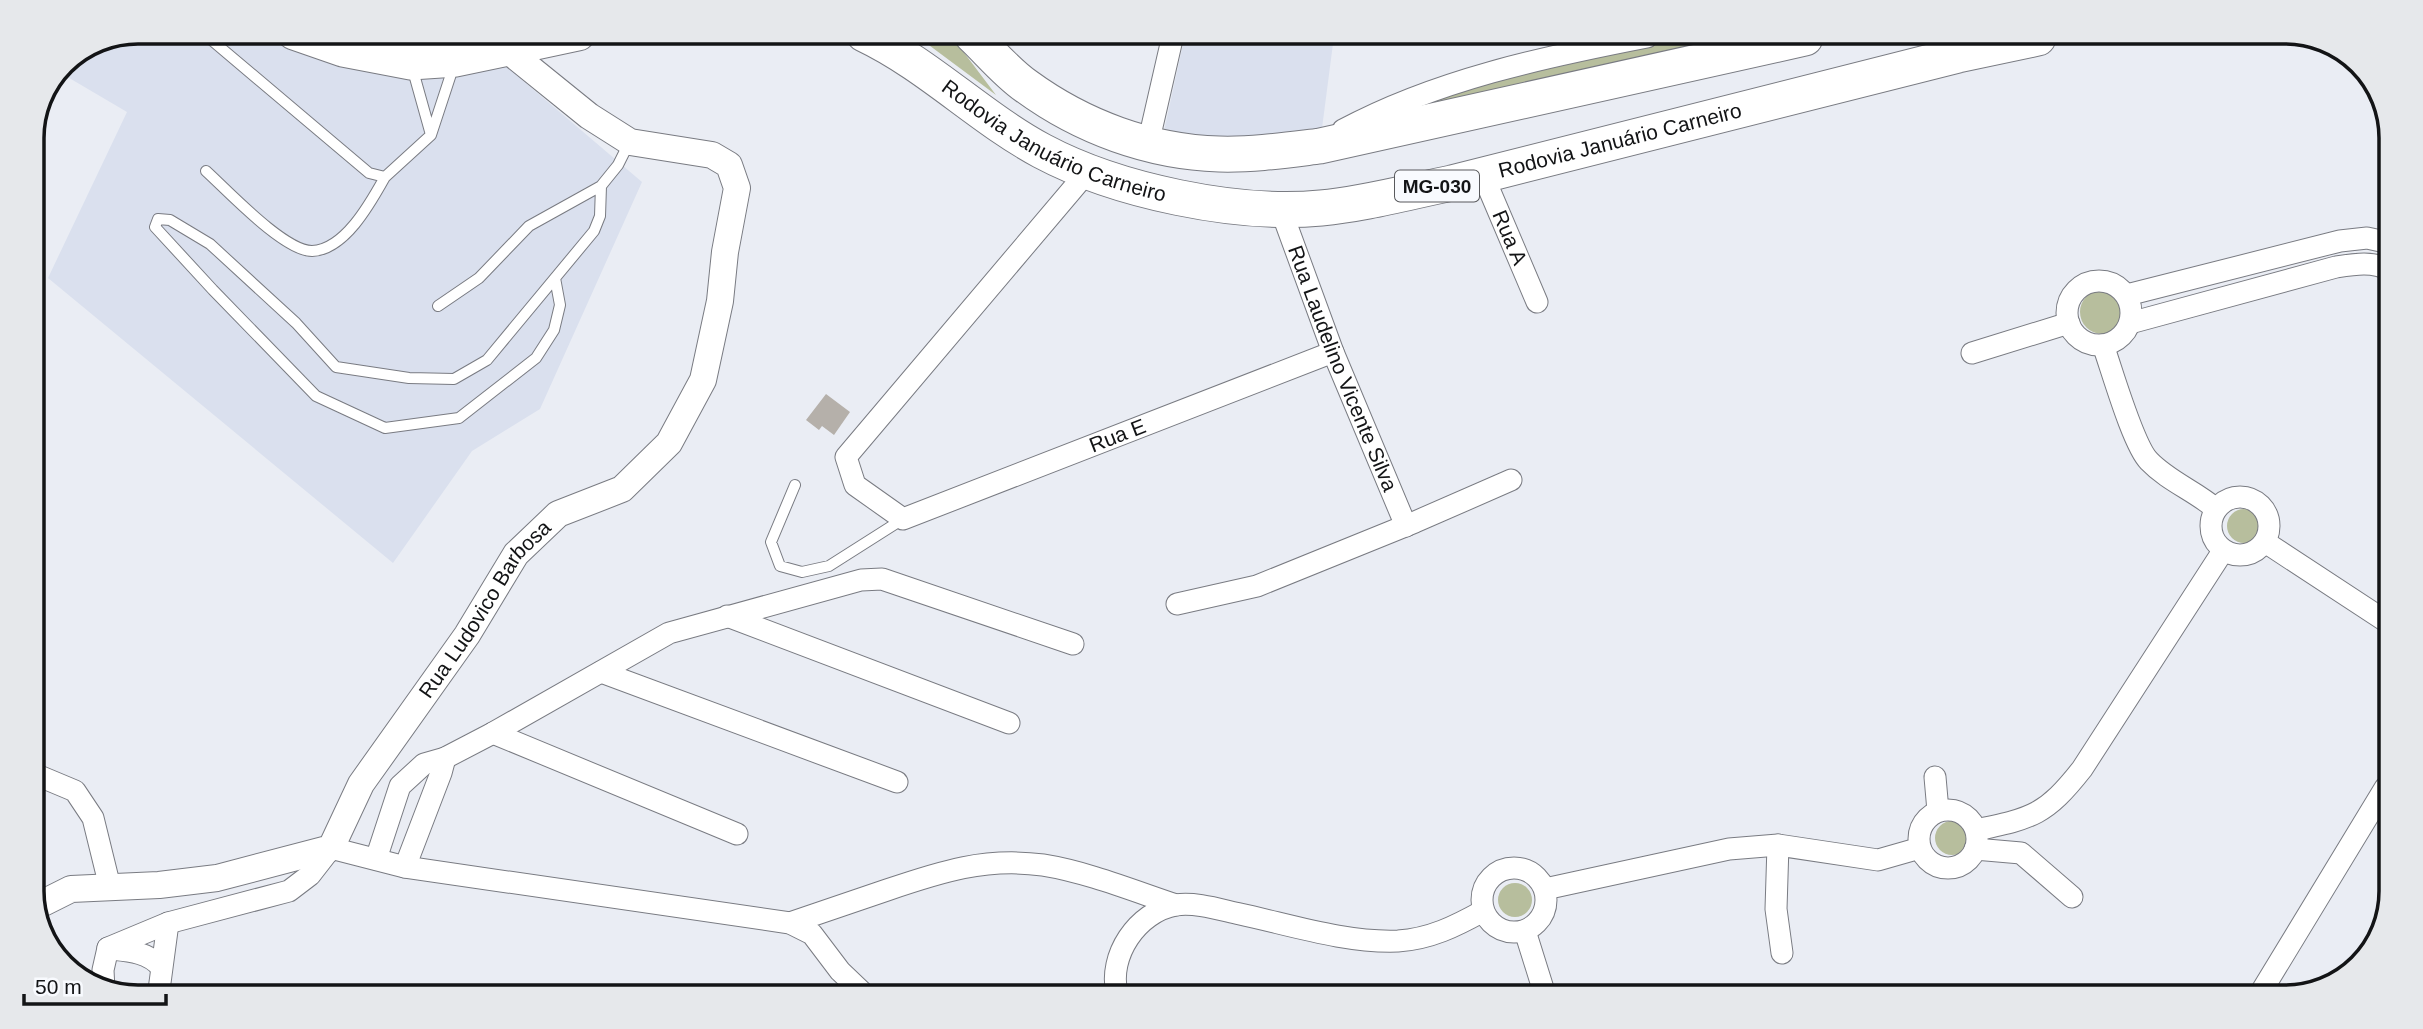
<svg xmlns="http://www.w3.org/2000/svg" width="2423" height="1029" viewBox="0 0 2423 1029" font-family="Helvetica,sans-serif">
	<rect width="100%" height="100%" fill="#eaedf4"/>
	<path fill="#dae0ee" d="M 138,32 L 264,32 L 273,39 L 413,71 L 502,63 L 642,182 L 540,409 L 472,451 L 393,563 L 48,278 L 127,112 L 59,72 L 63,62 Z
		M 1185,35 L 1334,36 L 1321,136 L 1229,143 L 1164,131 Z"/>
	<path fill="#b7be9d" d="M 914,34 L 950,34 L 996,95 Z
		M 1688,37 L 1791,38 L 1364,126 L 1482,84 Z
		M2080 312a22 22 0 1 1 44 0a22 22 0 1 1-44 0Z
		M2227 526a17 17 0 1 1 34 0a17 17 0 1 1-34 0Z
		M1935 838a17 17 0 1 1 34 0a17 17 0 1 1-34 0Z
		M1498 900a17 17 0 1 1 34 0a17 17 0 1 1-34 0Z"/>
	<path fill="#b5b0aa" d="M 826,394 L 850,412 L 834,435 L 822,426 L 819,430 L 806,420 Z"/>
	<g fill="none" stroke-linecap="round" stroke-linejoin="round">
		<g stroke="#797b82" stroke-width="12">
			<path id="service" d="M 202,32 L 369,173 L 385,177 L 431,135 L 454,65
				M 412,67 L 431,135
				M 206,171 C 228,191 284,251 312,251 C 345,250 371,202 385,177
				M 555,278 L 560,305 L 554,330 L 536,358 L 459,418 L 385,428 L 316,396 L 213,290 L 155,227 L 158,219 L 170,220 L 210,244 L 296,323 L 336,367 L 409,378 L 454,379 L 487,360 L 594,231 L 600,216 L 601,186
				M 438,306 L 479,278 L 529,226 L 601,186 L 618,165 L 629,143
				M 795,485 L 771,542 L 780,566 L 802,572 L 829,566 L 903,519"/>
		</g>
		<g stroke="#797b82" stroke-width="23">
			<g id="minor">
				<path d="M 1343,130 C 1436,80 1544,57 1647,37"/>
				<path d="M 1148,144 L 1173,35"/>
				<path id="s1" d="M 1088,171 L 846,457 L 855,485 L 903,519 L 1333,352"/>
				<path id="s2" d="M 1483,175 L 1537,302"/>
				<path id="s3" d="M 1281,210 L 1333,352 L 1406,526"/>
				<circle cx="2099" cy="313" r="32"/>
				<path d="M 2127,295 L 2340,241 L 2367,238 L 2390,243"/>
				<path d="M 2130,323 L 2336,267 C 2355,264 2373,261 2390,270"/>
				<path d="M 2103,345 C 2112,370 2133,445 2149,461 C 2168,481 2195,491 2216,509"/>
				<path d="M 1972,353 L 2069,323"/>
				<circle cx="2240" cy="526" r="29"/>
				<path d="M 2265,542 L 2387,622"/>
				<path d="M 1177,604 L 1257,586 L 1415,522 L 1511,480"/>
				<path d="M 727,616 L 1009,723"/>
				<path d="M 601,672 L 897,782"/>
				<path d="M 493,733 L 737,834"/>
				<path d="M 32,773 L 75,791 L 93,818 L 110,887"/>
				<path d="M 1935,777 L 1938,811"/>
				<circle cx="1948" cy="839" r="29"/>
				<path d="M 1976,830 C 2032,818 2045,816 2082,769 L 2223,551"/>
				<path d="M 1778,845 L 1776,909 L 1782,953"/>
				<path d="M 1975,849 L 2021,853 L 2072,897"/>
				<path d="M 376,859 L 400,786 L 424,764 L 445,758 L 493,733 L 669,633 L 861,580 L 882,579 L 1073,644"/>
				<path d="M 405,867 L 441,773 L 445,758"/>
				<circle cx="1514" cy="900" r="32"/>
				<path d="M 1545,889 L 1729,849 L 1778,845 L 1878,860 L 1920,848"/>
				<path d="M 790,923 C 822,912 854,901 887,890 C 940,872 985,857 1043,865 C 1087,872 1134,891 1176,905"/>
				<path d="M 1525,931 L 1545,995"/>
				<path d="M 108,948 L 168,923 L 289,891 L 310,875 L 331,848 L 405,867 L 790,923 L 812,934 L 840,971 L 862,992"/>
				<path d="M 110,949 C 129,951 148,952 161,967"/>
				<path d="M 104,990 L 103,970 L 108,948"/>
				<path d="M 159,990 L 168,923"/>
				<path d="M 1117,993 C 1108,956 1137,912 1176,905 C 1196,902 1221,910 1240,914 C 1291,925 1346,943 1398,941 C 1430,939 1456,926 1483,911"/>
				<path d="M 2258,997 L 2385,788"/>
			</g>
		</g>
		<g stroke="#797b82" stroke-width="28">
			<g id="tertiary">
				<path id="s4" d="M 35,907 L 71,889 L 159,885 L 217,878 L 331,848 L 361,784 L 467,635 L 516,554 L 558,514 L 622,489 L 669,443 L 703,380 L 720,301 L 725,252 L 737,188 L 729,165 L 712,155 L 630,142 L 589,116 L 516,57 L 511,48"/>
			</g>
		</g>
		<g stroke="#797b82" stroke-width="37">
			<g id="trunk">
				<path d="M 294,32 L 343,49 L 411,62 L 456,59 L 578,33"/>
				<path id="s5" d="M 864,34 C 929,65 979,117 1042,151 C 1117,191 1237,216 1321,208 C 1365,204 1408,192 1452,183 L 1958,55 L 2038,38"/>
				<path d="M 972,35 C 989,51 1006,72 1026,86 C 1082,127 1150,152 1219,154 C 1253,155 1287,150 1320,146 L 1805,38"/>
			</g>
		</g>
		<use href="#service" stroke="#fff" stroke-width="10"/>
		<use href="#minor" stroke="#fff" stroke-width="21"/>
		<use href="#tertiary" stroke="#fff" stroke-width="26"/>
		<use href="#trunk" stroke="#fff" stroke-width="35"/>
	</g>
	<g text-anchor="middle" stroke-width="7" stroke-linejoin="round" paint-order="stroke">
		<rect fill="#f8fafe" stroke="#58595c" stroke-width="2" x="1395" y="170.5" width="84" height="31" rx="5"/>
		<g font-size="19" font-weight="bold" fill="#131416">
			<text x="1437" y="193">MG-030</text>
		</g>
		<g font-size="21" fill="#131416" stroke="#f8fafe">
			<text dy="7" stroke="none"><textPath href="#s5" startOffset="220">Rodovia Januário Carneiro</textPath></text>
			<text dy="7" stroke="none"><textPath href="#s5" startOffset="808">Rodovia Januário Carneiro</textPath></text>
			<text dy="7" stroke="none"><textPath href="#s2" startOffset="68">Rua A</textPath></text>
			<text dy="7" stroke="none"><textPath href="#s3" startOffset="170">Rua Laudelino Vicente Silva</textPath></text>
			<text dy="7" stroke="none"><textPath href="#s1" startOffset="693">Rua E</textPath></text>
			<text dy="7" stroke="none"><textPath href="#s4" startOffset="590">Rua Ludovico Barbosa</textPath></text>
		</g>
	</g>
	<path d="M0 0H2423V1029H0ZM138 44H2285A94 94 0 0 1 2379 138V891A94 94 0 0 1 2285 985H138A94 94 0 0 1 44 891V138A94 94 0 0 1 138 44Z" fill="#e6e8eb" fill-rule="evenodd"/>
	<path fill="none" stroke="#131416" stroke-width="3.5" d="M138 44H2285A94 94 0 0 1 2379 138V891A94 94 0 0 1 2285 985H138A94 94 0 0 1 44 891V138A94 94 0 0 1 138 44Z"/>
	<path d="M24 994v10h142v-10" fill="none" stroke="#131416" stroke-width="3.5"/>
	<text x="35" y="994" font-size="21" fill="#131416" stroke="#f8fafe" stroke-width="5" paint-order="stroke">50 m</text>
</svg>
